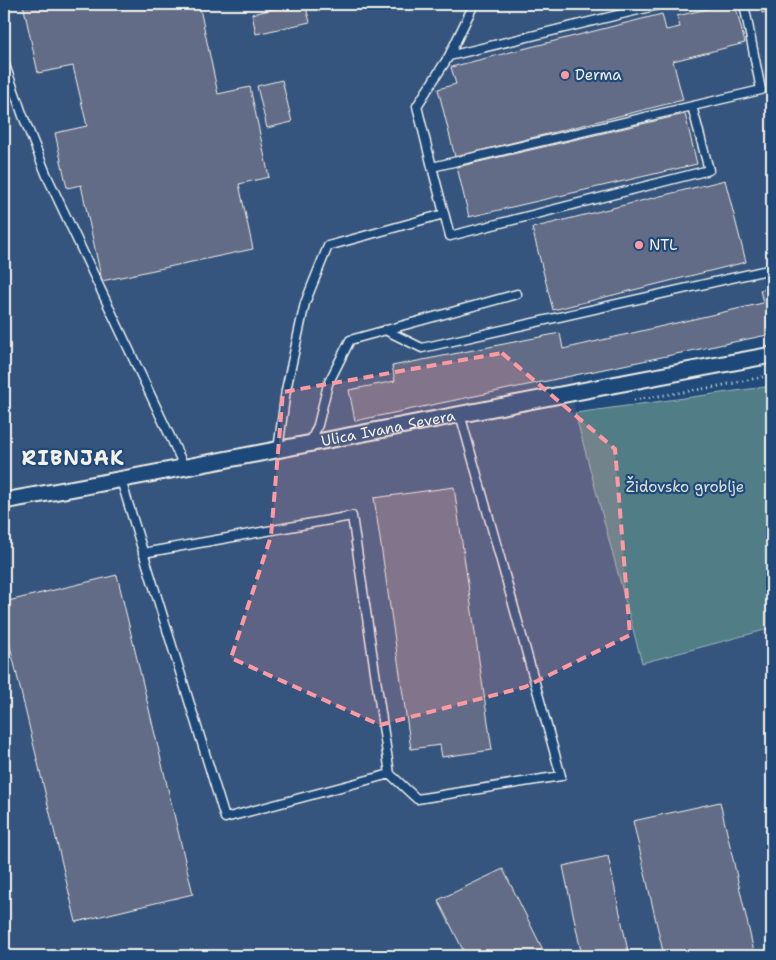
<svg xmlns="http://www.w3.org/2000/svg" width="776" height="960" viewBox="0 0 776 960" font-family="'Shantell Sans',sans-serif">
	<rect width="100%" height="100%" fill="#1f4a7a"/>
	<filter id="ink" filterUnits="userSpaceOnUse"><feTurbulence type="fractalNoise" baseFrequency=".02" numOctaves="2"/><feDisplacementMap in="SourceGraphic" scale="10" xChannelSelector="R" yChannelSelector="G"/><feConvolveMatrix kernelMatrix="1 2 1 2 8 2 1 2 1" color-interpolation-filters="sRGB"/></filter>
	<g filter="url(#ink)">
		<path fill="#34547e" d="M 4,4 L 772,4 L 772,334 L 572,376 L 575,413 L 642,663 L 772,628 L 772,956 L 4,956 Z"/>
		<path fill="#517d86" stroke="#a2b7b7" d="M 772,386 L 772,628 L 642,663 L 575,413 Z"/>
		<path fill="#646c86" stroke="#f4f1e8" d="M 23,4 L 199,4 L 218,94 L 250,87 L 269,177 L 239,184 L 253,249 L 102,281 L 81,185 L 67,188 L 55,133 L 87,126 L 73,66 L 38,73 Z
			M 296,4 L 305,4 L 310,22 L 256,34 L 252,14 Z
			M 728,4 L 735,4 L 745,43 L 673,61 L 683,100 L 455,157 L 438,89 L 456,84 L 451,67 L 662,14 L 666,30 L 680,27 L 677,16 Z
			M 760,4 L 772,4 L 772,11 L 762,13 Z
			M 282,80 L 292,122 L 267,128 L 257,86 Z
			M 685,114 L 697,164 L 469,217 L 457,167 Z
			M 725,180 L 746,262 L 553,310 L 532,228 Z
			M 772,288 L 772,334 L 355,421 L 349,390 L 395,381 L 392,366 L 560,333 L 563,349 L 763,303 L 760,290 Z
			M 454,487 L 492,750 L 442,757 L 440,745 L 411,749 L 374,498 Z
			M 117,575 L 193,894 L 76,922 L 4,621 L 4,602 Z
			M 720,802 L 755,956 L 664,956 L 633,821 Z
			M 608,856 L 629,956 L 582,956 L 563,866 Z
			M 503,869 L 546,956 L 466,956 L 438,900 Z"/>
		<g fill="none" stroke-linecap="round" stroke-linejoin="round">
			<g stroke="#f4f1e8" stroke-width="11">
				<path id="lane" d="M 474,4 L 449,56 L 663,4
					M 449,56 L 417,106 L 432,167 L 761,90 L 744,4
					M 4,62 L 23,116 L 47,176 L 185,468
					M 432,167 L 450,236 L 709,170 L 692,106
					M 385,330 L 422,348 L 772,269
					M 310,443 L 318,425 L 328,384 L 350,340 L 517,294
					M 278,450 L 286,390 L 305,303 L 328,246 L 444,214
					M 121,480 L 225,818 L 390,774 L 352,516 L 143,553
					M 390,774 L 417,799 L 561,776 L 460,414"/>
			</g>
			<g stroke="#f4f1e8" stroke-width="19">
				<g id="street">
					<path id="s1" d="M 4,501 C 260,455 516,402 772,355"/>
				</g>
			</g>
			<path stroke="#f4f1e8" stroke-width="3" stroke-dasharray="1 4" stroke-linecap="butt" d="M 634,400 L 714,387 L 772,375"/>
			<use href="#lane" stroke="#1f4a7a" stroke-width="8"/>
			<use href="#street" stroke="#1f4a7a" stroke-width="15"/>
		</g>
	</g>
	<path fill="#ff9aa2" fill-opacity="0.2" stroke="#ff9aa2" stroke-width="4" stroke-dasharray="10 6" stroke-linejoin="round" d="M 502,353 L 615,449 L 630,635 L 525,687 L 380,725 L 231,658 L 271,536 L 283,392 Z"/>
	<g fill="#ff9aa2" stroke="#1f4a7a" stroke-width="2">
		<circle cx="565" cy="75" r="5"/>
		<circle cx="639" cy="245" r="5"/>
	</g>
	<g text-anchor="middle" stroke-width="4.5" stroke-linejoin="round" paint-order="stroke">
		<g font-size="15" fill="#f4f1e8" stroke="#1f4a7a" text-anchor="start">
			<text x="575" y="80">Derma</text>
			<text x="649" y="250">NTL</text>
		</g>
		<g font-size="15" fill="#f4f1e8" stroke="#1f4a7a">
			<text dy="5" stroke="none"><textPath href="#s1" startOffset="391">Ulica Ivana Severa</textPath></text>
		</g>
		<g font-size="15" fill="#dce0d9" stroke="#1f4a7a">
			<text x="685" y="492">Židovsko groblje</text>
		</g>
		<g font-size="20" font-weight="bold" letter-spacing="1" fill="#f4f1e8" stroke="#1f4a7a">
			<text x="73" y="465">RIBNJAK</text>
		</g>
	</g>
	<rect width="776" height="960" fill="none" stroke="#1f4a7a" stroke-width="20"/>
	<rect x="10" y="10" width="756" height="940" fill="none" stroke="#f4f1e8" stroke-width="2" filter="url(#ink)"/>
</svg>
